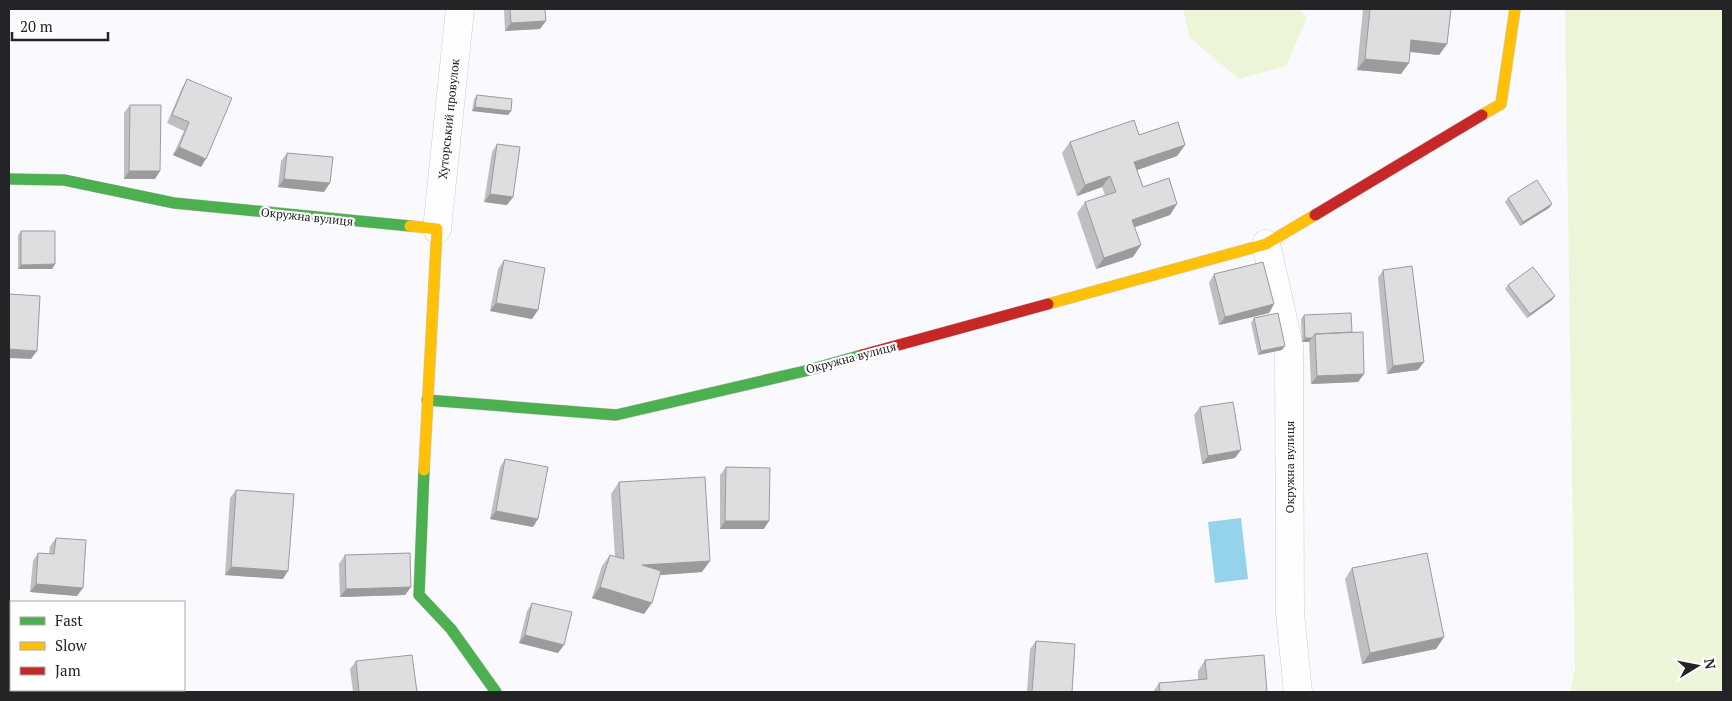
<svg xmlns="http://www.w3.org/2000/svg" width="1732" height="701" viewBox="0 0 1732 701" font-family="'PT Serif',serif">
	<rect width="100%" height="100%" fill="#faf9fd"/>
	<path fill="#edf5d9" d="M 1183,9 L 1300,9 L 1307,18 L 1286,66 L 1239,79 L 1190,38 Z
		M 1565,9 L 1723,9 L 1723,692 L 1570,692 L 1575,671 Z"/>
	<path fill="#95d2eb" d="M 1241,518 L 1248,579 L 1215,583 L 1208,522 Z"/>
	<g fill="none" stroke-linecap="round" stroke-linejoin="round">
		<g stroke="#cccbce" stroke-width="29">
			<path id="street" d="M 437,229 L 460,9
				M 1266,244 L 1289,346 L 1290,613 L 1298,692"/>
		</g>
		<g stroke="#cccbce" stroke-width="12">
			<path id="fast" d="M 9,179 L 64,180 L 174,203 L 410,226
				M 427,400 L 616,415 L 805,371 L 862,355
				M 424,470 L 419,595 L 451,629 L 496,692"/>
		</g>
		<g stroke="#cccbce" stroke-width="12">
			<path id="slow" d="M 1482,115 L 1501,104 L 1515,9
				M 410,226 L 437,229 L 424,470
				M 1048,304 L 1266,244 L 1315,215"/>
		</g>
		<g stroke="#cccbce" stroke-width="12">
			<path id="jam" d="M 1315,215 L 1482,115
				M 862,355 L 1048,304"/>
		</g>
		<use href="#street" stroke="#fefeff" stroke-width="28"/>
		<use href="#fast" stroke="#4caf50" stroke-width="11"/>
		<use href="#slow" stroke="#ffc107" stroke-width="11"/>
		<use href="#jam" stroke="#c62828" stroke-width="11"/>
	</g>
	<path fill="#bfbec0" d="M 504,9 L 545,9 L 540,29 L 505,31 Z
		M 1363,9 L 1451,9 L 1447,44 L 1439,55 L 1410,52 L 1401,74 L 1357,70 Z
		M 187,79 L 201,167 L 173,155 L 184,131 L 167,123 L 182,88 Z
		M 477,95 L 511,111 L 508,115 L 472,111 L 474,99 Z
		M 130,105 L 155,179 L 124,179 L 124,113 Z
		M 1139,135 L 1185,145 L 1177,156 L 1137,170 L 1143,187 L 1170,215 L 1134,227 L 1133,257 L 1096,269 L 1077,213 L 1085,202 L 1105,195 L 1102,187 L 1077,196 L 1062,153 L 1070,142 Z
		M 497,144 L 513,197 L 507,205 L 484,202 L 492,152 Z
		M 287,153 L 324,192 L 278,187 L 281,161 Z
		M 1508,198 L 1552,204 L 1549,208 L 1520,226 L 1505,202 Z
		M 21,231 L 55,264 L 52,269 L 18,269 L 18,235 Z
		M 504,260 L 538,310 L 532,319 L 490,311 L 498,269 Z
		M 1383,270 L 1418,370 L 1387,374 L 1378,278 Z
		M 1214,274 L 1274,304 L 1269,313 L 1219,325 L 1209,283 Z
		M 1508,285 L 1555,296 L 1552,300 L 1527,318 L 1505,289 Z
		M 1304,315 L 1352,332 L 1364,374 L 1358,382 L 1311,384 L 1309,342 L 1302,342 L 1301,319 Z
		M 1254,318 L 1282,350 L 1258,355 L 1251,323 Z
		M 1200,407 L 1235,458 L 1202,464 L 1194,415 Z
		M 505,459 L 533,527 L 490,519 L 500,467 Z
		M 726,467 L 764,529 L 720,529 L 720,475 Z
		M 619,482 L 702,572 L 660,575 L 644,614 L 592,598 L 602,566 L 610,555 L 615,557 L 611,494 Z
		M 236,490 L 283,579 L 225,575 L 230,498 Z
		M 56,538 L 77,596 L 30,592 L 33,561 L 38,553 L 49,554 L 50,546 Z
		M 345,555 L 411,587 L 405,595 L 340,597 L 339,564 Z
		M 1352,568 L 1444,637 L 1436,649 L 1362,664 L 1345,579 Z
		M 532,603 L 558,653 L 519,643 L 527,611 Z
		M 1036,641 L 1072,692 L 1027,692 L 1030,649 Z
		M 1205,660 L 1267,692 L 1153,692 L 1159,683 L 1198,680 L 1198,671 Z
		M 356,661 L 417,692 L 353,692 L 350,669 Z"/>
	<path fill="#9b9b9c" d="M 546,21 L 540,29 L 505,31 L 511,23 Z
		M 1411,40 L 1447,44 L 1439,55 L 1403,51 Z
		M 1365,59 L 1409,63 L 1401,74 L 1357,70 Z
		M 475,107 L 511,111 L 508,115 L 472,111 Z
		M 1185,145 L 1177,156 L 1126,174 L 1134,162 Z
		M 179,147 L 206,159 L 201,167 L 173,155 Z
		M 129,171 L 160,171 L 155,179 L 124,179 Z
		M 1110,176 L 1102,187 L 1077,196 L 1085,185 Z
		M 284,179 L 330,183 L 324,192 L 278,187 Z
		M 490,194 L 513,197 L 507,205 L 484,202 Z
		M 1177,204 L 1170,215 L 1124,231 L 1132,220 Z
		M 1552,204 L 1549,208 L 1520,226 L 1523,222 Z
		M 1141,245 L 1133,257 L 1096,269 L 1104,258 Z
		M 55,264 L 52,269 L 18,269 L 21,265 Z
		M 1555,296 L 1552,300 L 1527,318 L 1530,314 Z
		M 496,303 L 538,310 L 532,319 L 490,311 Z
		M 1274,304 L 1269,313 L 1219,325 L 1225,317 Z
		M 1305,338 L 1312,338 L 1309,342 L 1302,342 Z
		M 1285,346 L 1282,350 L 1258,355 L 1261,351 Z
		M 9,349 L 37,351 L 31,359 L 9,358 Z
		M 1424,362 L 1418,370 L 1387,374 L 1393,366 Z
		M 1364,374 L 1358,382 L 1311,384 L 1317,376 Z
		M 1241,450 L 1235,458 L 1202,464 L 1208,456 Z
		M 496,511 L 538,519 L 533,527 L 490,519 Z
		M 725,521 L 769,521 L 764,529 L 720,529 Z
		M 710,561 L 702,572 L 634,577 L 642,565 Z
		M 231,567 L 288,571 L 283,579 L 225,575 Z
		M 36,584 L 83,588 L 77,596 L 30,592 Z
		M 411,587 L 405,595 L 340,597 L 346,589 Z
		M 600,587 L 652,603 L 644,614 L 592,598 Z
		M 525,635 L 564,645 L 558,653 L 519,643 Z
		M 1444,637 L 1436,649 L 1362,664 L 1370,653 Z"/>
	<path fill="#dedddf" stroke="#9b9b9c" d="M 510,9 L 545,9 L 546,21 L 511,23 Z
		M 1370,9 L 1451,9 L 1447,44 L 1411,40 L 1409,63 L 1365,59 Z
		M 187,79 L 232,98 L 206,159 L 179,147 L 189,122 L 172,115 Z
		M 477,95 L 512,99 L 511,111 L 475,107 Z
		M 130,105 L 161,105 L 160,171 L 129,171 Z
		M 1134,120 L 1139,135 L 1178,122 L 1185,145 L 1134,162 L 1143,187 L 1169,178 L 1177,204 L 1132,220 L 1141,245 L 1104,258 L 1085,202 L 1116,192 L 1110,176 L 1085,185 L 1070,142 Z
		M 497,144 L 520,147 L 513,197 L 490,194 Z
		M 287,153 L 333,157 L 330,183 L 284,179 Z
		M 1537,180 L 1552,204 L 1523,222 L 1508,198 Z
		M 21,231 L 55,231 L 55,264 L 21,265 Z
		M 504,260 L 545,268 L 538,310 L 496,303 Z
		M 1263,262 L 1274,304 L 1225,317 L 1214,274 Z
		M 1412,266 L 1424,362 L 1393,366 L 1383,270 Z
		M 1533,267 L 1555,296 L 1530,314 L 1508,285 Z
		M 9,294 L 40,296 L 37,351 L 9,349 Z
		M 1278,313 L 1285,346 L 1261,351 L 1254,318 Z
		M 1351,313 L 1352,332 L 1315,334 L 1312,338 L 1305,338 L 1304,315 Z
		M 1363,332 L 1364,374 L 1317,376 L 1315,334 Z
		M 1233,402 L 1241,450 L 1208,456 L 1200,407 Z
		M 505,459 L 548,467 L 538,519 L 496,511 Z
		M 726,467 L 770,468 L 769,521 L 725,521 Z
		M 705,477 L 710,561 L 642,565 L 661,571 L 652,603 L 600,587 L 610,555 L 624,559 L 619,482 Z
		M 236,490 L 294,494 L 288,571 L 231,567 Z
		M 56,538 L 86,540 L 83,588 L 36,584 L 38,553 L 54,554 Z
		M 410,553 L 411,587 L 346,589 L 345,555 Z
		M 1427,553 L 1444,637 L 1370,653 L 1352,568 Z
		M 532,603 L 572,612 L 564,645 L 525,635 Z
		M 1036,641 L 1075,644 L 1072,692 L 1032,692 Z
		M 412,655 L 417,692 L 359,692 L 356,661 Z
		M 1264,655 L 1267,692 L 1160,692 L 1159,683 L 1207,679 L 1205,660 Z"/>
	<g text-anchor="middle" stroke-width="4.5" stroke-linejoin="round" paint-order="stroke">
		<g font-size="12" fill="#242325" stroke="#fff">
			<text transform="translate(449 119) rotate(-84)" y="4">Хуторський провулок</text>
			<text transform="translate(307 217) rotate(6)" y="4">Окружна вулиця</text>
			<text transform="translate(851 358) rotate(-15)" y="4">Окружна вулиця</text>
			<text transform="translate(1290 467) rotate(-90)" y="4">Окружна вулиця</text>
		</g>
	</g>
	<rect width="1732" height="701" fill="none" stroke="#242325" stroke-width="20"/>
	<rect x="10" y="601" width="175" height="90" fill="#ffffff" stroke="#a7a7a8"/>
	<rect x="20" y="617" width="25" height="8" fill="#4caf50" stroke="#a7a7a8"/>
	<text x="55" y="626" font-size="15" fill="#242325">Fast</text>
	<rect x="20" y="642" width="25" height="8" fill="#ffc107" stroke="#a7a7a8"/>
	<text x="55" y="651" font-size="15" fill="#242325">Slow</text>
	<rect x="20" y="667" width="25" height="8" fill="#c62828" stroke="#a7a7a8"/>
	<text x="55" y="676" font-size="15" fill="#242325">Jam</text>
	<g transform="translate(1697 666) rotate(80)" stroke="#ffffff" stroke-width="4" paint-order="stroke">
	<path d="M0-4L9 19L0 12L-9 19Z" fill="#242325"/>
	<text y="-8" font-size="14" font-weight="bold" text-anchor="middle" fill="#242325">N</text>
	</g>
	<path d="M12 32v8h96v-8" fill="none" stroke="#242325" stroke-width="2.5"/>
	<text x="20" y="32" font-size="15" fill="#242325" stroke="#ffffff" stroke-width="4" paint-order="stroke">20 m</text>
</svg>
